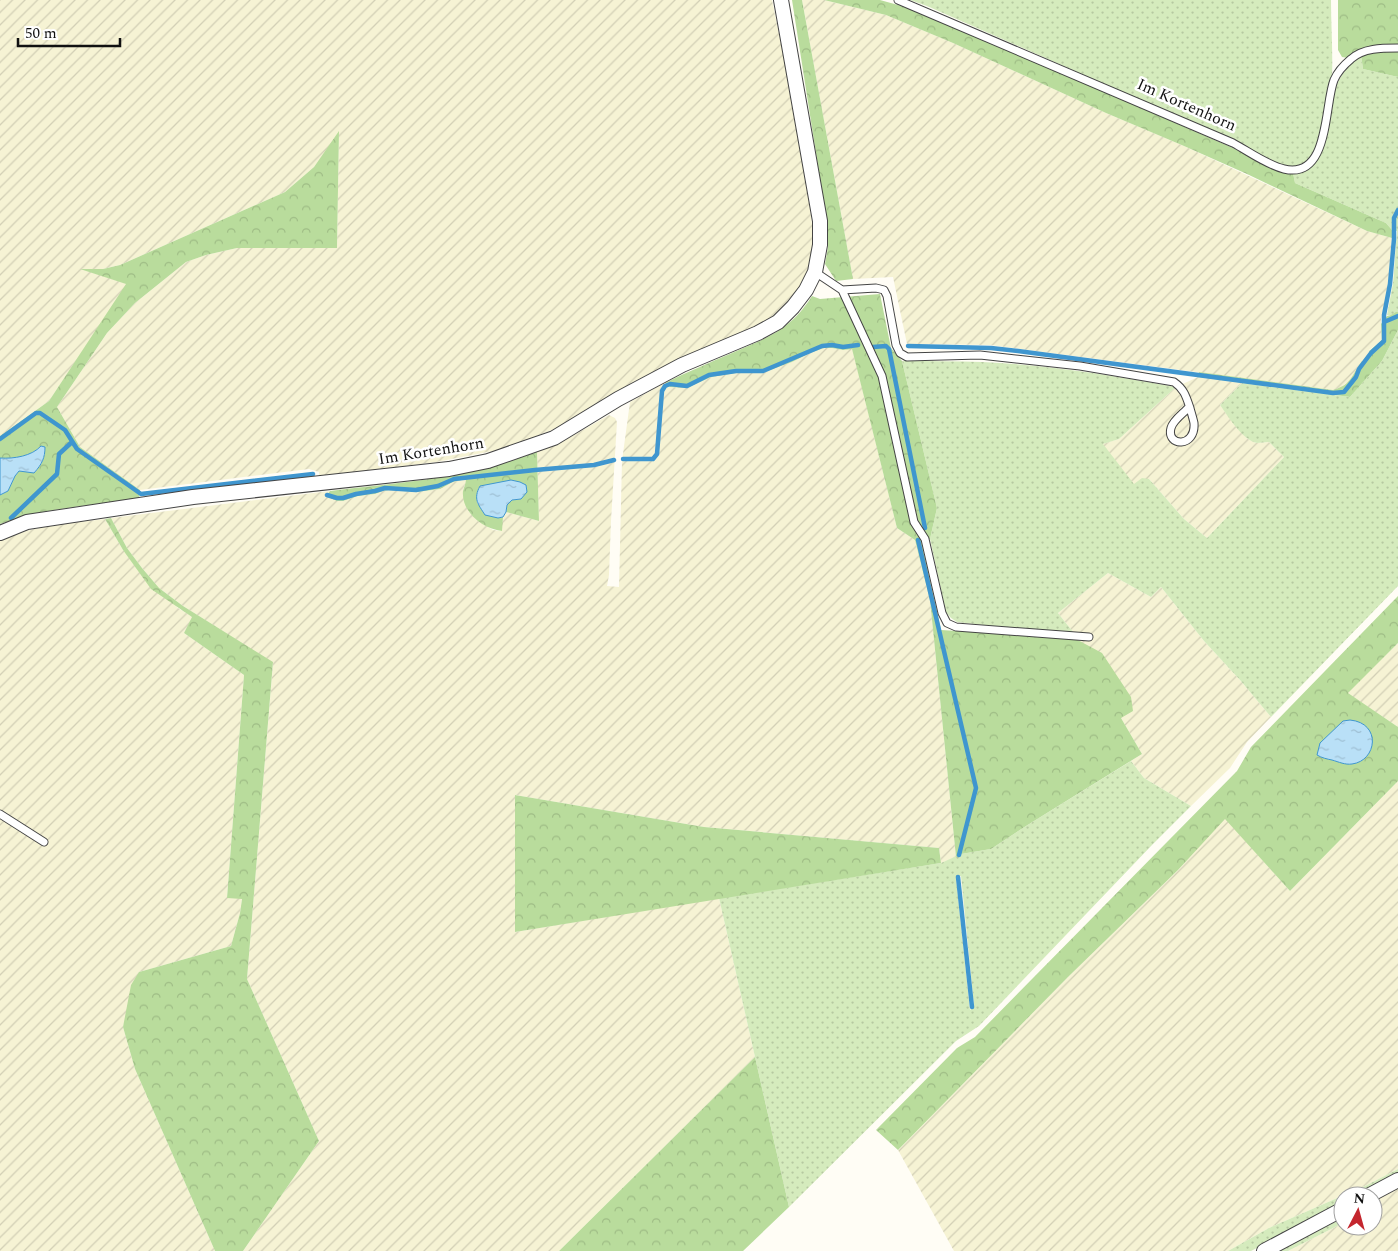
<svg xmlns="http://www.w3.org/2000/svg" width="1398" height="1251" viewBox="0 0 1398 1251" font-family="Spectral,serif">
	<defs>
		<pattern id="farmland-furrows" width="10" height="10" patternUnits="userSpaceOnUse" patternTransform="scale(1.25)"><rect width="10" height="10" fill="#f6f3d4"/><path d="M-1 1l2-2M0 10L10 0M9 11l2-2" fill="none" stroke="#d2cfb5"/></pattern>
		<pattern id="grass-dots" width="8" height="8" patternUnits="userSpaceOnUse" patternTransform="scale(1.25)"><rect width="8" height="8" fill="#d5ebbd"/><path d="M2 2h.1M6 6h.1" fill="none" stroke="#b6c8a1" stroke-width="1.8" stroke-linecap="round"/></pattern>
		<pattern id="forest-crowns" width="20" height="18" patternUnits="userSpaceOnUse" patternTransform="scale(1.25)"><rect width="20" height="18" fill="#b9dc9c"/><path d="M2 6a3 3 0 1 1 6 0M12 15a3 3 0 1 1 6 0" fill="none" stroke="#9ebc85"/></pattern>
		<pattern id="water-ripples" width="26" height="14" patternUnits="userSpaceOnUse" patternTransform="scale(1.25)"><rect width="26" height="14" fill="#b9e0f7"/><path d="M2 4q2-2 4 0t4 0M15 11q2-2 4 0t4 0" fill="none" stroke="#9ebfd3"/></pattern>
	</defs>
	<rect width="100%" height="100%" fill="#fffdf5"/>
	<path fill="url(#farmland-furrows)" d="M 0,0 L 772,0 L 794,107 L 809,202 L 813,232 L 813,246 L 811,258 L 807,272 L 799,288 L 791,299 L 781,310 L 768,320 L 748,330 L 679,359 L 637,380 L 554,429 L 524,441 L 498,450 L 436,462 L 319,477 L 319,472 L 309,469 L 140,490 L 80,447 L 57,407 L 107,333 L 135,303 L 186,262 L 206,255 L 237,248 L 337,248 L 339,133 L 314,167 L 285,192 L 120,265 L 103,269 L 82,269 L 127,284 L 49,401 L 0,436 Z
		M 802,0 L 824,0 L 886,15 L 953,43 L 1106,113 L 1184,146 L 1367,231 L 1392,238 L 1389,283 L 1381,319 L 1382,340 L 1369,350 L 1371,353 L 1364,363 L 1357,368 L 1354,376 L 1348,382 L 1340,388 L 1333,390 L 990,345 L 907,344 L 893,277 L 853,279 Z
		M 824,348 L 832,348 L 843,350 L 852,348 L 897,528 L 915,540 L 930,600 L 956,857 L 941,863 L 939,848 L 704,827 L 515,795 L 515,932 L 719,898 L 755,1057 L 559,1251 L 243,1251 L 319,1141 L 247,979 L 273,663 L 183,606 L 159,588 L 142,568 L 127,548 L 111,518 L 330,491 L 326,496 L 343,501 L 358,496 L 375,494 L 383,491 L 389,490 L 417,492 L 440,489 L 453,482 L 467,479 L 463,490 L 464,500 L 469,512 L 478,521 L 493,530 L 501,531 L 503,517 L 506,512 L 539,521 L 537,452 L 562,442 L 609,415 L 615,418 L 617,422 L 611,521 L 609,575 L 607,586 L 619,587 L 622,461 L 630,402 L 665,383 L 670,387 L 687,388 L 711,377 L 736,373 L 752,373 L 792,362 L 810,353 Z
		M 1198,377 L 1242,383 L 1220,405 L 1237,428 L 1248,439 L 1256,443 L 1269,442 L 1284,457 L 1207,538 L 1184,519 L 1149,479 L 1134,485 L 1102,444 L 1119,439 L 1176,387 Z
		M 105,519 L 123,550 L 178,608 L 193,617 L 184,633 L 244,675 L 227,897 L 242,898 L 240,913 L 231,946 L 139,972 L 123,1027 L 135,1069 L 215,1251 L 0,1251 L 0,540 L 26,531 L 53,525 Z
		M 1108,573 L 1151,597 L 1161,587 L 1204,641 L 1240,680 L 1271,717 L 1247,742 L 1230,768 L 1191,806 L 1144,778 L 1131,761 L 1142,754 L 1074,638 L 1073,632 L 1058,613 Z
		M 1398,643 L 1398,727 L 1347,693 Z
		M 1398,781 L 1398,1169 L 1367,1185 L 1269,1228 L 1228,1251 L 954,1251 L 898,1150 L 1068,977 L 1178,870 L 1225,818 L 1290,891 Z
		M 1398,1188 L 1398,1251 L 1288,1251 L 1343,1223 L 1343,1226 L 1373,1226 L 1373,1202 Z"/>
	<path fill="url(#grass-dots)" fill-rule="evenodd" d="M 910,0 L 1331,0 C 1331,25 1333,52 1332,77 C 1331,87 1328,97 1326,107 C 1322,127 1319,168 1290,167 C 1276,166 1253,150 1241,144 L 927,6 Z
		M 1361,55 L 1363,69 L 1398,77 L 1398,312 L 1389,316 L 1387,315 L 1393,283 L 1397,231 L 1392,230 L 1386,223 L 1295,183 L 1293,173 C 1334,163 1325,123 1334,92 C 1339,76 1348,64 1361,55 Z
		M 1398,330 L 1398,586 L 1271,717 L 1240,680 L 1204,641 L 1161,587 L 1151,597 L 1108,573 L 1058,613 L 1073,632 L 1043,632 L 957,622 L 951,618 L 946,612 L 930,539 L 937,508 L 902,361 C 928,361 955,361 982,362 C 1047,365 1112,375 1176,387 L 1119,439 L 1103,444 L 1134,484 L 1142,478 L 1149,479 L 1184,519 L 1207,538 L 1284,457 L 1269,442 C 1265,442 1261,443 1257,443 C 1242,440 1228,416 1220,405 L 1242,383 L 1350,397 L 1382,361 Z
		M 1131,761 L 1144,778 L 1191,806 L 1152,845 L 979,1026 L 956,1041 L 789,1207 L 719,898 L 941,863 L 961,854 L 991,849 L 1026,826 ZM 961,876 L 974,1006 L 970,1010 L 956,877 Z
		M 1398,1169 L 1398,1175 L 1358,1196 L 1343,1196 L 1343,1204 L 1251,1251 L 1228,1251 L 1269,1228 L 1367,1185 Z
		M 1343,1218 L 1343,1223 L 1288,1251 L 1278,1251 Z"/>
	<path fill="url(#forest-crowns)" d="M 792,0 L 802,0 L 853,279 L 836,281 L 825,264 L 828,247 L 828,230 Z
		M 824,0 L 880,0 L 916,10 L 1233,148 C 1254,158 1269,171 1293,173 L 1295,183 L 1386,223 L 1392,230 L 1392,238 L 1367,231 L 1247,174 L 1184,146 L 1106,113 L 953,43 L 886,15 Z
		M 1338,0 L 1398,0 L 1398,45 L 1348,58 L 1342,57 L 1338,50 Z
		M 1378,50 L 1398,51 L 1398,77 L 1363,69 L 1361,55 Z
		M 339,131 L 337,248 L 237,248 L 206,255 L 186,262 L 135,303 L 107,333 L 57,407 L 80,447 L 140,490 L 139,499 C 92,505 45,508 0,524 L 0,495 L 8,491 L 15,476 L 19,471 L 35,472 C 42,464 45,458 45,447 L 41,446 C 32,456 14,459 0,458 L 0,436 L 49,401 L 126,284 L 80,269 L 103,269 L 120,265 L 285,192 L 314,167 Z
		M 880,294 L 891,348 L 902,361 L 937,508 L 930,539 L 921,540 L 941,630 L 1074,638 L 1102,653 L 1131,697 L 1133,711 L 1121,718 L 1142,754 L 1026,826 L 991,849 L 961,854 L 956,857 L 930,600 L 915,540 L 897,528 L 852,349 L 843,350 L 832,348 L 824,348 L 810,353 L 792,362 L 764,372 L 736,373 L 711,377 L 687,388 L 670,387 L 665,383 C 687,372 709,363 732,353 C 752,344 773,337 790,322 C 799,315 806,305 812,296 L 820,299 Z
		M 1396,312 L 1398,312 L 1398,330 L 1382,361 L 1350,397 L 1198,377 L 1199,372 L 1333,390 C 1352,385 1352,374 1362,361 L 1364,363 L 1371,353 L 1369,351 L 1382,340 L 1381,324 L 1387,316 L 1389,316 Z
		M 537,452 L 539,521 L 506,512 L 507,505 L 512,500 L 521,499 L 480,486 L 477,493 L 477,503 L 498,518 L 503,517 L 502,531 C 483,529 461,512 463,491 C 464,487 466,483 466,479 L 453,482 L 440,489 L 417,492 L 389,490 L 383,491 L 375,494 L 358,496 L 343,501 L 337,501 L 326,496 L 330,491 C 378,485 427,481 475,471 C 496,467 516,459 537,452 Z
		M 111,518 L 127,548 L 142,568 L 159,588 L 183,606 L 273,662 L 247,979 L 319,1141 L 243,1251 L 215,1251 L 135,1069 L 123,1027 L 131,985 L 139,972 L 231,946 L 240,913 L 242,899 L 227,898 L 244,675 L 184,633 L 192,617 L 151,589 L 123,550 L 105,519 Z
		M 1398,596 L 1398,643 L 1348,693 L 1398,727 L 1398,781 L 1290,891 L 1225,819 L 1178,870 L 1068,977 L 898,1150 L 876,1130 L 957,1048 L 975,1037 L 1237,771 L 1251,747 Z
		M 515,795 L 704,827 L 939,848 L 941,863 L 515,932 Z
		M 755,1057 L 789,1207 L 743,1251 L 559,1251 Z"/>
	<path fill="url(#water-ripples)" stroke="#3f96cf" d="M 41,446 L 45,447 C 45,458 42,464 34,473 L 19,471 L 15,476 L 8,491 L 0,495 L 0,458 C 14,459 32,456 41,446 Z
		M 511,480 L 520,482 L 526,485 L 527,492 L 521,499 L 512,500 L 507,505 L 506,512 L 503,517 L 498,518 L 485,515 C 478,504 473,499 480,486 Z
		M 1350,720 C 1382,723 1377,761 1352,764 C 1345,765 1339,762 1332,760 C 1327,759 1322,758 1317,755 L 1320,743 L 1343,721 Z"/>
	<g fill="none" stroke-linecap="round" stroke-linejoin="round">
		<path stroke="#3f96cf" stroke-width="4.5" d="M 1384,322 L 1384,315 L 1390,284 L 1394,239 L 1394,218 L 1398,210
			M 908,346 L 991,348 L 1018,351 L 1333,393 L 1344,392 L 1356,377 L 1359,369 L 1371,353 L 1384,341 L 1384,322 L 1398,316
			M 873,347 L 886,346 L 889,349 L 925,528
			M 0,439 L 36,413 L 40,413 L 65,430 L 77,449 L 141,494 L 313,474
			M 623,459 L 653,459 L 657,454 L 662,391 L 665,386 L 670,384 L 687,386 L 709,375 L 736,371 L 763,371 L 822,346 L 832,345 L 843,347 L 858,345
			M 327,495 L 337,498 L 343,498 L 356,494 L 375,491 L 385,488 L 416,490 L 438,486 L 454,479 L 535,470 L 594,465 L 614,460
			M 11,518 L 57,474 L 59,454 L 72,442
			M 918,540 L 976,788 L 959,855
			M 958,877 L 972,1007"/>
		<g stroke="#444" stroke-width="9">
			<path id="lane" d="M 898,0 L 1233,143 C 1248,151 1267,165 1284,169 C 1330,180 1324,105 1334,80 C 1337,73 1345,64 1351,59 C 1363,48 1382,48 1398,48
				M 815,272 L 842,290 L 876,288 L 884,290 L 887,296 L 896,345 L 900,353 L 907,357 L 980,355 L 1080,366 L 1174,382 C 1184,389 1186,396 1190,408 C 1191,412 1193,418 1194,423 C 1196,448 1166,447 1171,428 C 1173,420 1184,413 1189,407
				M 842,290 L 882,376 L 914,522 L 925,539 L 942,613 L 947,623 L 956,627 L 1089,637
				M 0,814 L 44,842"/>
		</g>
		<g stroke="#444" stroke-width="16">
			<path id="street" d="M 0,533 L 27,522 L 193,497 L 449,469 L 488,461 L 554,438 L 618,399 L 682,365 L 758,333 L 778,322 L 793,307 L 806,290 L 815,272 L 820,245 L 820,221 L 781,0
				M 1368,1196 L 1398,1180
				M 1264,1251 L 1343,1209"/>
		</g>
		<use href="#lane" stroke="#fff" stroke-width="7"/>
		<use href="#street" stroke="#fff" stroke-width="14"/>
	</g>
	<g text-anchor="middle" stroke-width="5" stroke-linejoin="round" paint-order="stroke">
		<g font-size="16" fill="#111" stroke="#fff">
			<text transform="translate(1187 104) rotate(24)" y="6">Im Kortenhorn</text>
			<text transform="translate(431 450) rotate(-9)" y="6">Im Kortenhorn</text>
		</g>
	</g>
	<g transform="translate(1358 1211) rotate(6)"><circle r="24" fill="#ffffff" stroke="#a0a0a0"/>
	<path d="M0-4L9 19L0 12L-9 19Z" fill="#c4262e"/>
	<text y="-8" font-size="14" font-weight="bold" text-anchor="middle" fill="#111111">N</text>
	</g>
	<path d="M18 38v8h102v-8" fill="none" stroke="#111111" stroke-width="2.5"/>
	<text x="25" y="38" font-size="15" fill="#111111" stroke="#ffffff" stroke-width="4" paint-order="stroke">50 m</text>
</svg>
